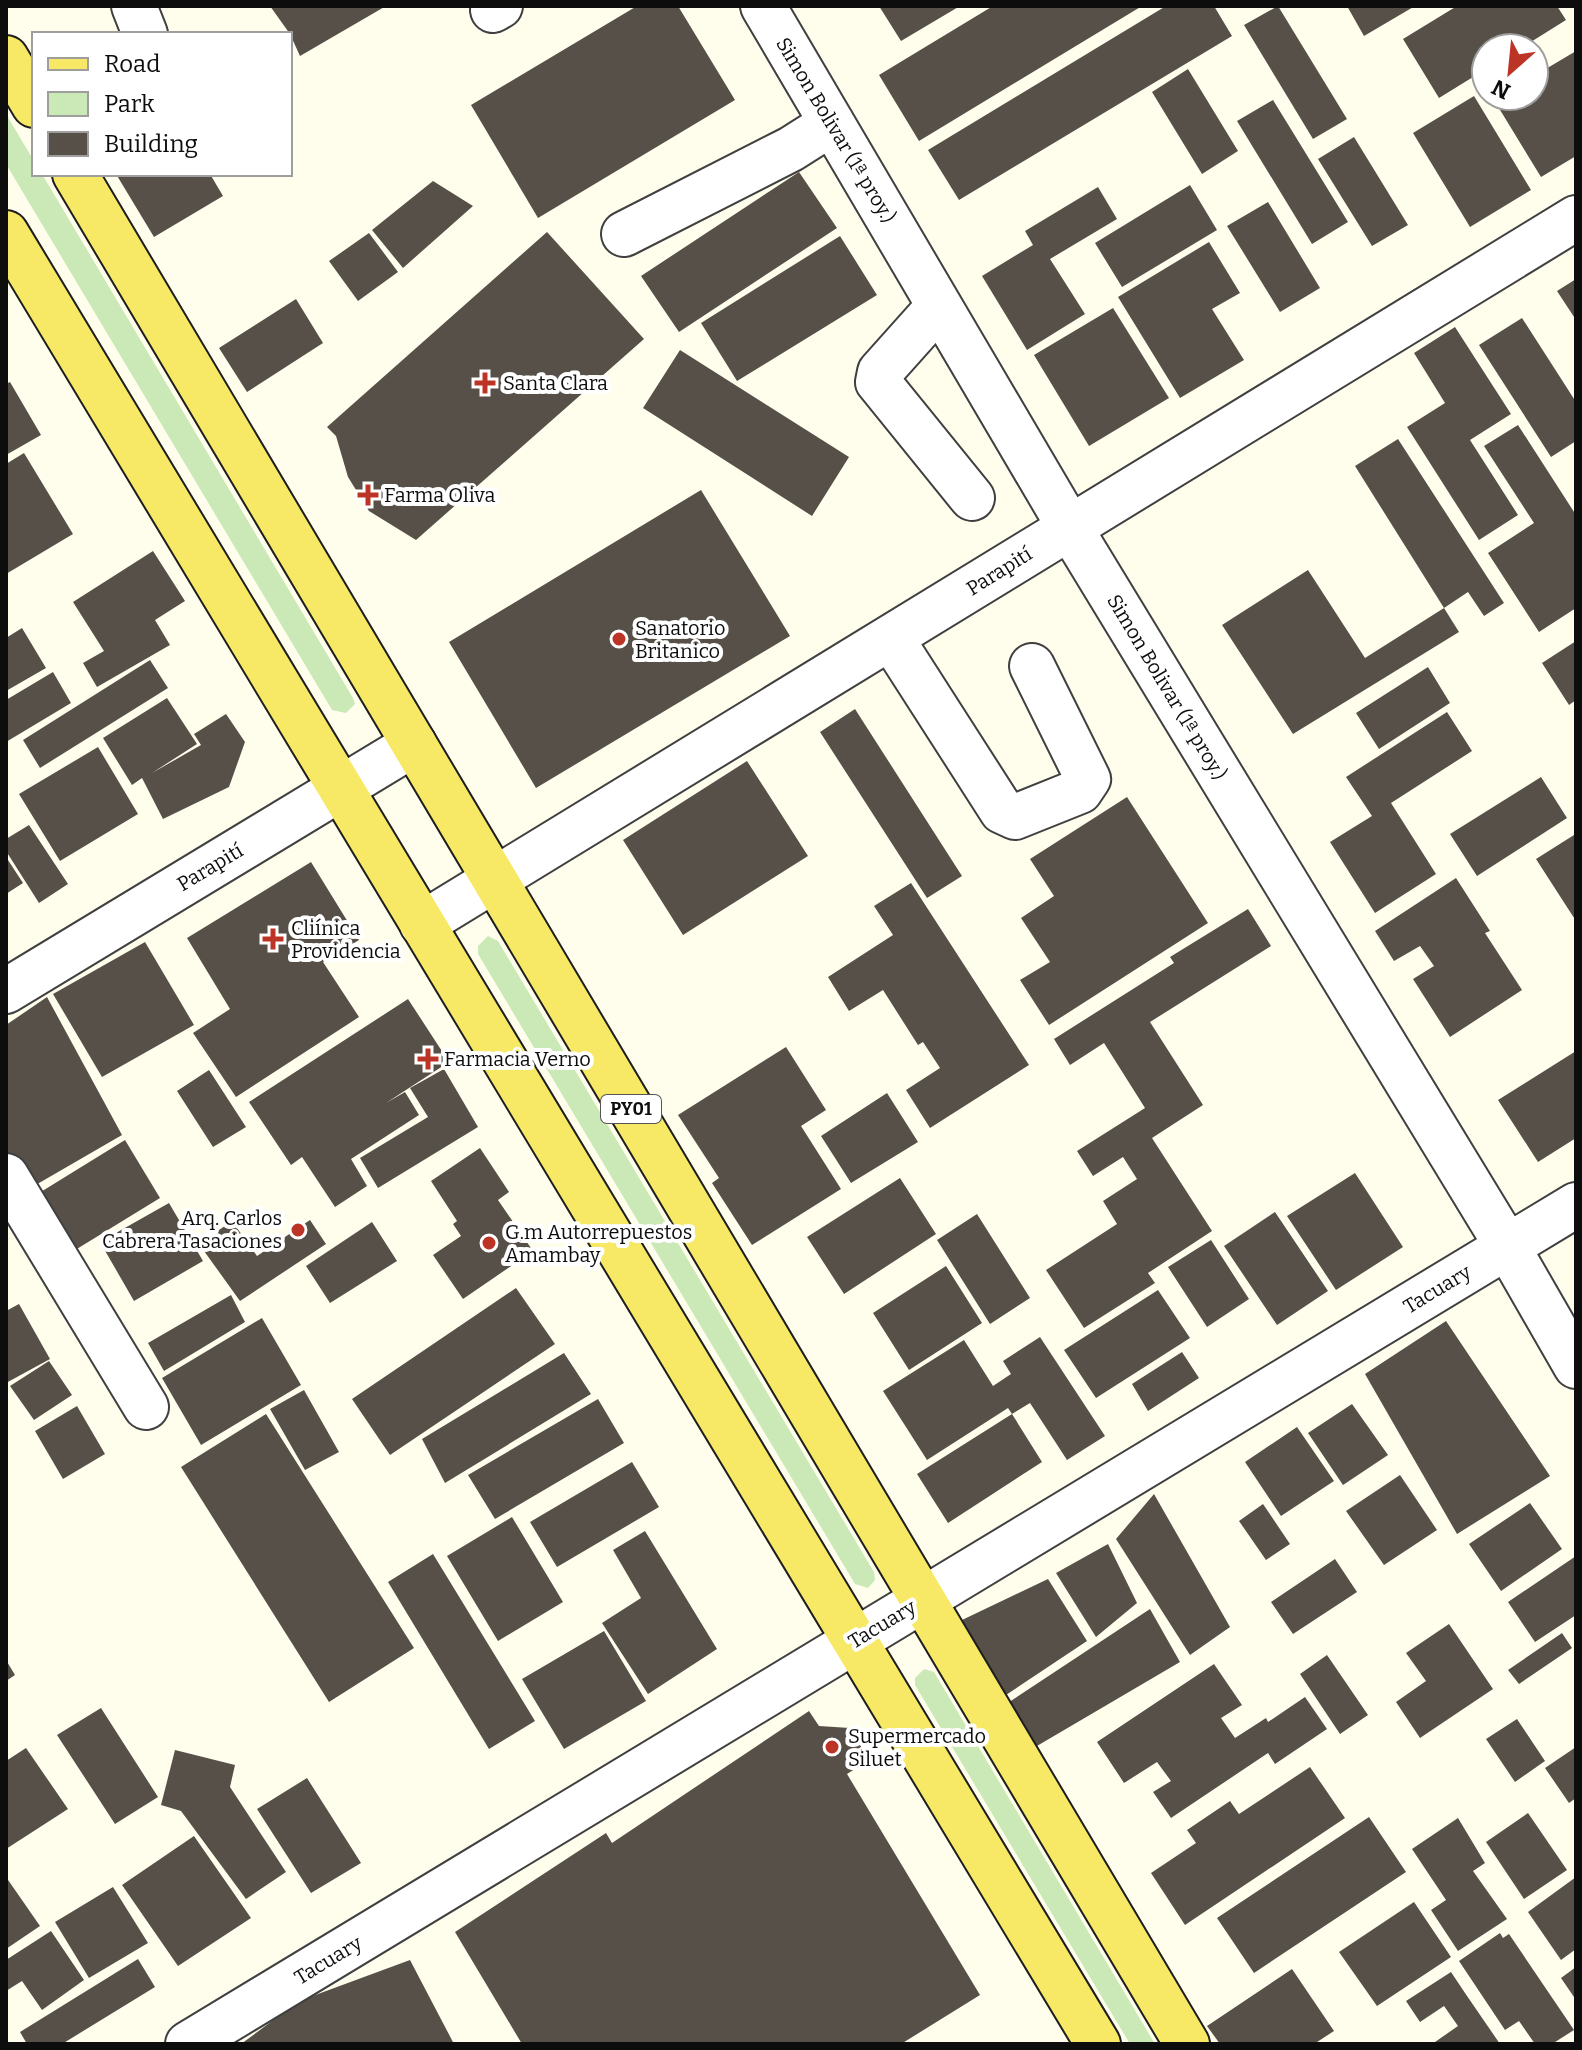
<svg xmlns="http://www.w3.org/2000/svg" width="1582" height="2050" viewBox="0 0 1582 2050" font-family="Bitter,serif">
	<rect width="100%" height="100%" fill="#fffeed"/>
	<path fill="#cae9b7" d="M 6,114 L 34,161 L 34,174 L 42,174 L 353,698 L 355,704 L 346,713 L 332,710 L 6,164 Z
		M 488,936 L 498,941 L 874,1572 L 875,1580 L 868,1588 L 855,1584 L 478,954 L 478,946 Z
		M 924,1669 L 934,1672 L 1155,2044 L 1130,2044 L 915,1685 L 915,1678 Z"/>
	<path fill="#565049" d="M 270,6 L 386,6 L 300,56 L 290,34 Z
		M 637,6 L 678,6 L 735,100 L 538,218 L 471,105 Z
		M 879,6 L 960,6 L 901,41 Z
		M 993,6 L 1142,6 L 919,141 L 879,75 Z
		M 1166,6 L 1214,6 L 1232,36 L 959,200 L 928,150 Z
		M 1278,6 L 1347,119 L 1313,139 L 1244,25 Z
		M 1347,6 L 1415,6 L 1364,36 Z
		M 1457,6 L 1557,6 L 1566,20 L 1521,48 L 1486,48 L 1486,69 L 1439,98 L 1403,39 Z
		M 1576,51 L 1576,156 L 1541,177 L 1494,100 L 1501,96 L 1534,96 L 1534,76 Z
		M 1188,69 L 1238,151 L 1202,174 L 1152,92 Z
		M 1474,96 L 1531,190 L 1470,227 L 1413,133 Z
		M 1273,100 L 1348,222 L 1312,244 L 1237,121 Z
		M 1354,137 L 1408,225 L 1372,246 L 1318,159 Z
		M 799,172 L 837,228 L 679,332 L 641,276 Z
		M 116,174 L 210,174 L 223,196 L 154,237 Z
		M 433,181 L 473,206 L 403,268 L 372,230 Z
		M 1190,185 L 1217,230 L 1122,287 L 1095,243 Z
		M 1098,187 L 1117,219 L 1050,259 L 1085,314 L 1027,350 L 982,276 L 1033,245 L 1025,231 Z
		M 1268,202 L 1320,288 L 1280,312 L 1227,226 Z
		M 547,232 L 644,339 L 416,540 L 369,511 L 348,477 L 336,436 L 327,427 Z
		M 369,233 L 398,272 L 358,301 L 329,261 Z
		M 840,236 L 877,295 L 737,381 L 701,323 Z
		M 1209,242 L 1240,293 L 1212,309 L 1244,360 L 1180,398 L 1118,297 Z
		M 1576,279 L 1576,320 L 1557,291 Z
		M 296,299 L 323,343 L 247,392 L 219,348 Z
		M 1113,308 L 1169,398 L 1089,446 L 1034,355 Z
		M 1522,318 L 1576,402 L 1576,441 L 1551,457 L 1479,345 Z
		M 1455,327 L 1511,414 L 1470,440 L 1518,515 L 1479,540 L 1407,427 L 1445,403 L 1414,353 Z
		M 680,350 L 849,457 L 812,516 L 643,408 Z
		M 10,382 L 41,435 L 6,455 L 6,384 Z
		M 1518,425 L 1576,515 L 1576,608 L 1539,632 L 1488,553 L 1534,523 L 1484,446 Z
		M 1398,439 L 1504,603 L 1484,616 L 1468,592 L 1444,608 L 1355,466 Z
		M 24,453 L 73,534 L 6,574 L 6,464 Z
		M 701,490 L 790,636 L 536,788 L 449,642 Z
		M 153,551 L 185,601 L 155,620 L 170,645 L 97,687 L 83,663 L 104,651 L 73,602 Z
		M 1308,570 L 1365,658 L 1444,608 L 1459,632 L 1293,734 L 1222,625 Z
		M 22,628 L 46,668 L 6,691 L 6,638 Z
		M 1576,641 L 1576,700 L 1569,705 L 1542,663 Z
		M 150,660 L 168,688 L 40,768 L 23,740 Z
		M 1428,667 L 1450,703 L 1379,749 L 1356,713 Z
		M 53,672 L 71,703 L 6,742 L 6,700 Z
		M 167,698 L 197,744 L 152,773 L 201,745 L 194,734 L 226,714 L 245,742 L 229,787 L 163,819 L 142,778 L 132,785 L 103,738 Z
		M 855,709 L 962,876 L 927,898 L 820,732 Z
		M 1447,712 L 1472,751 L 1391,803 L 1436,874 L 1375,913 L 1330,842 L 1372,816 L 1346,777 Z
		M 98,747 L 138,814 L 60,861 L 19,794 Z
		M 747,761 L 808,856 L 683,935 L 623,840 Z
		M 1541,777 L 1567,818 L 1477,876 L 1450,834 Z
		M 1127,797 L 1208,923 L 1049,1025 L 1020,980 L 1050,962 L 1021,918 L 1054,896 L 1030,859 Z
		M 29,825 L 68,884 L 39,903 L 6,851 L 6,839 Z
		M 1574,835 L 1576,837 L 1576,921 L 1536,859 Z
		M 6,857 L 23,883 L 6,894 Z
		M 311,862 L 359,940 L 323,962 L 359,1017 L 236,1097 L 193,1033 L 230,1009 L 187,938 Z
		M 1456,878 L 1490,931 L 1485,933 L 1522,990 L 1450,1037 L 1413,979 L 1434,966 L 1420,946 L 1394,961 L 1375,931 Z
		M 911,883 L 1029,1065 L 930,1128 L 906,1090 L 940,1068 L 923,1042 L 918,1045 L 883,990 L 849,1011 L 828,977 L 893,935 L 874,906 Z
		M 1248,909 L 1271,946 L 1150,1022 L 1203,1105 L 1152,1138 L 1212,1231 L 1148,1273 L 1155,1283 L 1084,1328 L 1046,1270 L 1117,1224 L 1103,1201 L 1137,1179 L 1123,1157 L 1093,1176 L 1077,1151 L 1145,1108 L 1104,1043 L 1070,1065 L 1054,1039 L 1174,963 L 1170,957 Z
		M 145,942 L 194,1025 L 102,1077 L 53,994 Z
		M 47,997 L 122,1135 L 27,1190 L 6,1155 L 6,1025 Z
		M 408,999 L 449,1062 L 386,1103 L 405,1092 L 419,1115 L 351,1159 L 367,1186 L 335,1207 L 302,1157 L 291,1165 L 249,1102 Z
		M 786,1047 L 826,1110 L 801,1126 L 841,1189 L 752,1245 L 712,1183 L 719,1178 L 678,1115 Z
		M 1576,1051 L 1576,1138 L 1538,1162 L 1498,1100 Z
		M 444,1069 L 478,1127 L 378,1188 L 360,1158 L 428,1117 L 410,1088 Z
		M 209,1070 L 246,1127 L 213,1147 L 177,1091 Z
		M 887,1093 L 918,1142 L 851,1183 L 821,1136 Z
		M 125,1140 L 160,1198 L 67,1255 L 31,1198 Z
		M 480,1148 L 509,1192 L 498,1200 L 533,1251 L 463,1299 L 433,1255 L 461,1236 L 453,1224 L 457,1221 L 431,1181 Z
		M 1355,1173 L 1403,1247 L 1336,1290 L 1287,1216 Z
		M 900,1178 L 936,1234 L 844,1294 L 807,1237 Z
		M 169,1203 L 203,1261 L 134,1301 L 100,1242 Z
		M 1275,1212 L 1328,1291 L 1277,1325 L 1224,1246 Z
		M 977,1214 L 1030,1298 L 990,1324 L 937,1240 Z
		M 310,1220 L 326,1244 L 240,1301 L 199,1244 L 232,1221 L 257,1256 Z
		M 372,1222 L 397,1261 L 330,1303 L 306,1266 Z
		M 1211,1240 L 1249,1299 L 1207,1327 L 1168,1267 Z
		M 946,1266 L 982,1323 L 909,1370 L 873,1313 Z
		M 516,1288 L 555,1344 L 390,1455 L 352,1399 Z
		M 1158,1290 L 1190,1338 L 1096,1398 L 1064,1350 Z
		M 231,1295 L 245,1322 L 164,1371 L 148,1343 Z
		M 19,1304 L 50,1359 L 6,1383 L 6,1311 Z
		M 262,1318 L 301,1385 L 201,1445 L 162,1378 Z
		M 1446,1321 L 1550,1476 L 1457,1534 L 1365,1374 Z
		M 1040,1337 L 1105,1436 L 1067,1460 L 1030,1403 L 1012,1414 L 1008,1408 L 927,1460 L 883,1391 L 964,1340 L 993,1386 L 1011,1374 L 1003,1361 Z
		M 1182,1352 L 1199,1378 L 1148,1411 L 1132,1384 Z
		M 564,1353 L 591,1394 L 445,1483 L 422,1439 Z
		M 49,1361 L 72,1395 L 34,1420 L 10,1386 Z
		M 304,1390 L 339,1452 L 305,1470 L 270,1409 Z
		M 598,1399 L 624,1443 L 495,1519 L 468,1475 Z
		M 1352,1404 L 1388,1455 L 1343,1485 L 1308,1433 Z
		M 77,1406 L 105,1454 L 63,1479 L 35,1431 Z
		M 266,1414 L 414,1648 L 329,1702 L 181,1467 Z
		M 1012,1414 L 1042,1462 L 948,1523 L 917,1474 Z
		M 1297,1427 L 1334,1481 L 1281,1516 L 1245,1462 Z
		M 632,1462 L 659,1507 L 557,1567 L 530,1522 Z
		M 1400,1475 L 1437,1530 L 1384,1565 L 1346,1511 Z
		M 1154,1494 L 1230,1627 L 1190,1655 L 1116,1539 Z
		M 1530,1503 L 1562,1549 L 1501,1591 L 1469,1544 Z
		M 1263,1504 L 1290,1544 L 1266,1560 L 1239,1521 Z
		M 512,1517 L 563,1602 L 498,1641 L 447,1556 Z
		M 645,1531 L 717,1649 L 648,1694 L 602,1623 L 641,1598 L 613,1550 Z
		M 1108,1544 L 1137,1603 L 1096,1637 L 1056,1573 Z
		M 433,1554 L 535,1721 L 489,1749 L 388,1582 Z
		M 1576,1556 L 1576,1615 L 1535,1642 L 1508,1602 Z
		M 1335,1559 L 1357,1592 L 1293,1634 L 1271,1602 Z
		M 1048,1579 L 1087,1641 L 997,1701 L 959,1644 L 962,1620 Z
		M 1150,1609 L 1180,1662 L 1025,1753 L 997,1710 Z
		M 1449,1624 L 1493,1689 L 1420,1738 L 1396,1702 L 1426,1681 L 1406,1653 Z
		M 604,1631 L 646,1701 L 564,1749 L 522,1679 Z
		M 1562,1633 L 1572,1648 L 1519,1684 L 1508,1670 Z
		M 1327,1655 L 1368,1715 L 1340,1734 L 1300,1674 Z
		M 6,1660 L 15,1675 L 6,1681 Z
		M 1214,1664 L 1242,1705 L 1221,1718 L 1235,1738 L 1266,1718 L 1268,1722 L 1305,1697 L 1327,1729 L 1275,1764 L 1268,1753 L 1171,1818 L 1153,1792 L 1171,1781 L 1157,1762 L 1124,1783 L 1097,1742 Z
		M 101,1708 L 158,1797 L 115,1824 L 57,1735 Z
		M 809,1711 L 819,1726 L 850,1728 L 869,1760 L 847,1774 L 980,1995 L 901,2044 L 522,2044 L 455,1932 L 606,1833 L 612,1843 Z
		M 1517,1719 L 1545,1761 L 1515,1782 L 1486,1739 Z
		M 1576,1747 L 1576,1798 L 1569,1803 L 1545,1768 Z
		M 26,1748 L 68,1809 L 6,1849 L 6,1761 Z
		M 175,1750 L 235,1765 L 230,1787 L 286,1872 L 246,1899 L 181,1811 L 161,1805 Z
		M 1310,1767 L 1345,1818 L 1185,1925 L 1151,1873 L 1196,1843 L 1187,1830 L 1230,1801 L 1239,1814 Z
		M 307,1778 L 361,1863 L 311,1893 L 257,1809 Z
		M 1528,1813 L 1567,1870 L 1524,1899 L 1486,1842 Z
		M 1369,1817 L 1406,1872 L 1254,1973 L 1217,1918 Z
		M 1458,1818 L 1485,1863 L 1473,1871 L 1507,1919 L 1458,1951 L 1431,1910 L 1446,1900 L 1412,1849 Z
		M 194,1836 L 251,1918 L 178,1966 L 122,1885 Z
		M 6,1877 L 40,1926 L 6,1949 Z
		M 1576,1877 L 1576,1949 L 1561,1960 L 1528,1912 Z
		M 113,1887 L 148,1943 L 89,1978 L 55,1922 Z
		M 1414,1902 L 1451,1957 L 1377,2006 L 1339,1952 Z
		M 51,1931 L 84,1980 L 42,2010 L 22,1981 L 6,1991 L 6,1960 Z
		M 1500,1933 L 1503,1938 L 1509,1934 L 1574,2030 L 1552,2044 L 1535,2044 L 1519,2021 L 1505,2030 L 1459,1961 Z
		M 138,1959 L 155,1987 L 62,2044 L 27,2044 L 20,2032 Z
		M 410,1960 L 454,2044 L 241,2044 L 299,2001 Z
		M 1576,1967 L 1576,2000 L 1561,1978 Z
		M 1292,1969 L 1334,2031 L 1314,2044 L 1220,2044 L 1207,2026 Z
		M 1451,1972 L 1465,1993 L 1500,2044 L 1437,2044 L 1435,2042 L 1458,2026 L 1444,2006 L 1420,2022 L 1406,2001 Z"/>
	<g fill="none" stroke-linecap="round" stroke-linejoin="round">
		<g stroke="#404040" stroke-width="48">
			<path id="minor" d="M 134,6 L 145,34
				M 763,6 L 1070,528 L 1507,1246 L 1576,1366
				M 493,10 L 500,6
				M 624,234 L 791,149 L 832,123
				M 939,306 L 880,372 L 878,382 L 972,498
				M 891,638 L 1002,811 L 1015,817 L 1080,791 L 1088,779 L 1032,666
				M 422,924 L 1576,218
				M 6,991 L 414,744
				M 6,1176 L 146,1407
				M 188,2044 L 1576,1205"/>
		</g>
		<g stroke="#1e1e1e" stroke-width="48">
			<path id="major" d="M 6,58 L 34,105
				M 75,174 L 1187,2044
				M 6,233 L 1098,2044"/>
		</g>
		<use href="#minor" stroke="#fff" stroke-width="44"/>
		<use href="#major" stroke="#f7e965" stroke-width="44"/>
	</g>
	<g fill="#bc3426" stroke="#fff" stroke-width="3">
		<path d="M481 371h8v8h8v8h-8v8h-8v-8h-8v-8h8z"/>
		<path d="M364 483h8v8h8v8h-8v8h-8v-8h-8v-8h8z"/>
		<circle cx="619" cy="639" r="8"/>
		<path d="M269 927h8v8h8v8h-8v8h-8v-8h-8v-8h8z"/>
		<path d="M424 1047h8v8h8v8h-8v8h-8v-8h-8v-8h8z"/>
		<circle cx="298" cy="1230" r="8"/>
		<circle cx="489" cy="1243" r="8"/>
		<circle cx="832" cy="1747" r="8"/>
	</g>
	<g text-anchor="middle" stroke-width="8" stroke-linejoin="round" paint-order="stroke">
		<rect fill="#fff" stroke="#565656" stroke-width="2" x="601" y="1095" width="60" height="28" rx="6"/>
		<g font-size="18" font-weight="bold" fill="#0d0d0d">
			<text x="631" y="1115">PY01</text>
		</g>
		<g font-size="20" fill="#0d0d0d" stroke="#fff">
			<text transform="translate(836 130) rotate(59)" y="7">Simon Bolivar (1ª proy.)</text>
			<text transform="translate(999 571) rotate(-32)" y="7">Parapití</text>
			<text transform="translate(1167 687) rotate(59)" y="7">Simon Bolivar (1ª proy.)</text>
			<text transform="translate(210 867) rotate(-31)" y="7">Parapití</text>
			<text transform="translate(1437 1289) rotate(-31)" y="7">Tacuary</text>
			<text transform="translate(882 1624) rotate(-31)" y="7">Tacuary</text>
			<text transform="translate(328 1960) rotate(-31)" y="7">Tacuary</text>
		</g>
		<g font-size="20" fill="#0d0d0d" stroke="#fff" text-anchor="start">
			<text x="503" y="390">Santa Clara</text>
			<text x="384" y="502">Farma Oliva</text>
			<text x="635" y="635">Sanatorio<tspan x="635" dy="23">Britanico</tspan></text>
			<text x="291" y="935">Cliínica<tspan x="291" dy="23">Providencia</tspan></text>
			<text x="444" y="1066">Farmacia Verno</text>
			<text x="282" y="1225" text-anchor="end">Arq. Carlos<tspan x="282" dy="23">Cabrera Tasaciones</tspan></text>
			<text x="505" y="1239">G.m Autorrepuestos<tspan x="505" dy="23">Amambay</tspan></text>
			<text x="848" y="1743">Supermercado<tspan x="848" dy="23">Siluet</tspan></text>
		</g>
	</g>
	<rect width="1582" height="2050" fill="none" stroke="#0d0d0d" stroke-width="16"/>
	<rect x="32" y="32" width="260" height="144" fill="#ffffff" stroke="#9e9e9e" stroke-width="2"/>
	<rect x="48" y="58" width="40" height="12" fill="#f7e965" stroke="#9e9e9e" stroke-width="2"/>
	<text x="104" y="72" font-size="24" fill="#0d0d0d">Road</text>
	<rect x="48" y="92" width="40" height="24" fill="#cae9b7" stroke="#9e9e9e" stroke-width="2"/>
	<text x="104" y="112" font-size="24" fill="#0d0d0d">Park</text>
	<rect x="48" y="132" width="40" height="24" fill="#565049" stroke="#9e9e9e" stroke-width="2"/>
	<text x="104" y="152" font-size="24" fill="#0d0d0d">Building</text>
	<g transform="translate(1510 72) rotate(207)"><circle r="38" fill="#ffffff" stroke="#9e9e9e" stroke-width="2"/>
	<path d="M0-6L14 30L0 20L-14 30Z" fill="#bc3426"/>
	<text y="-12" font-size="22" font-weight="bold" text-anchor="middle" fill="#0d0d0d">N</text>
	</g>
</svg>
